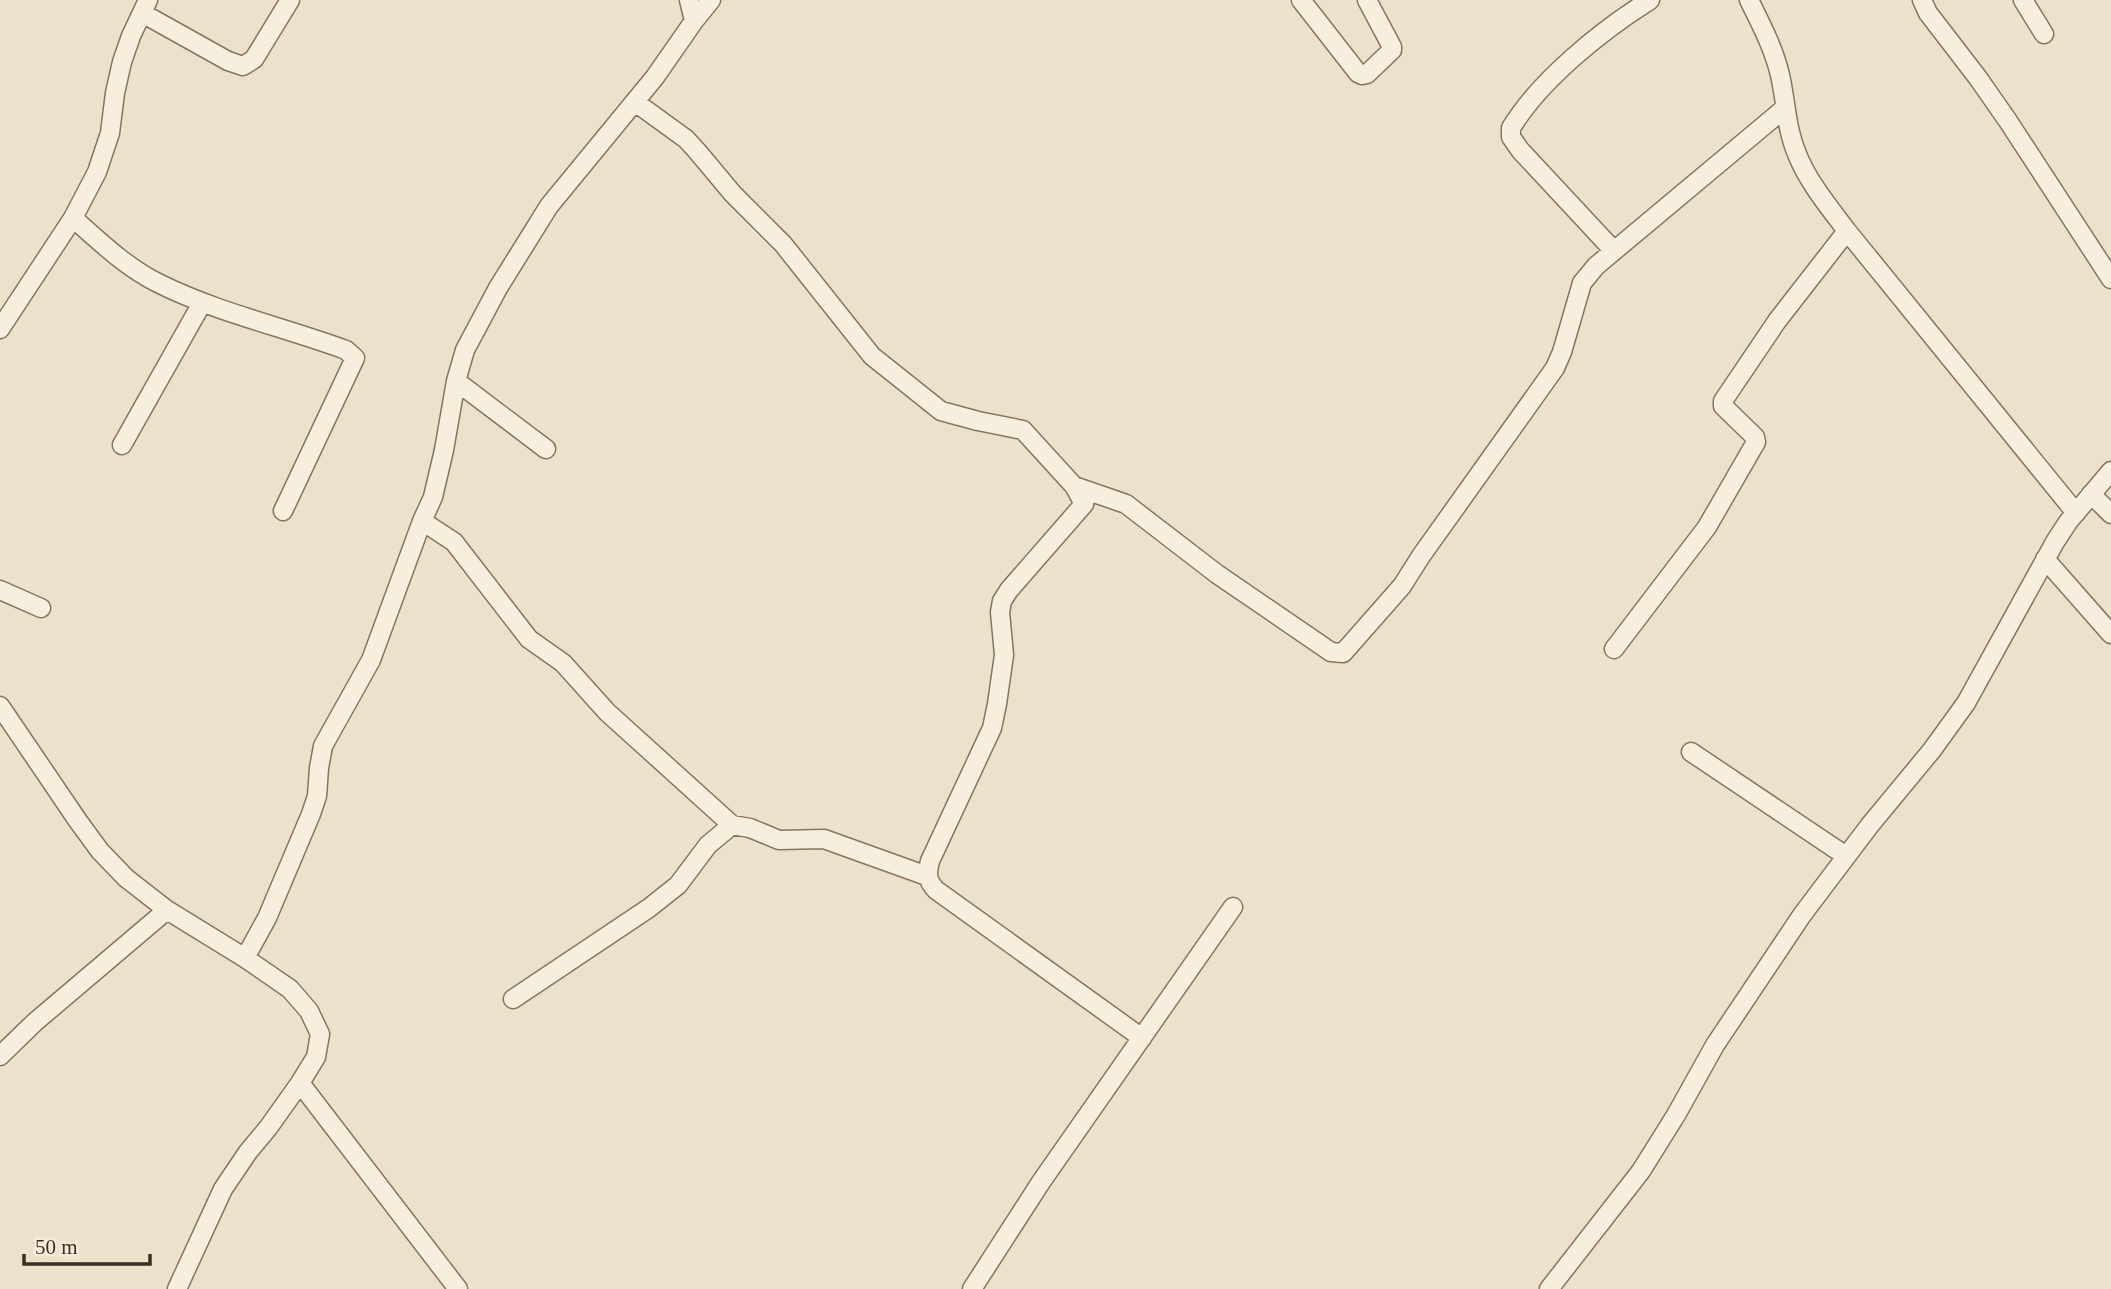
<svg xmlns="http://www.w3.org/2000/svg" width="2111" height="1289" viewBox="0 0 2111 1289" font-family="'Times New Roman',serif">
	<rect width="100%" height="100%" fill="#ece1ca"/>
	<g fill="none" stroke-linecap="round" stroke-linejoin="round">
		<g stroke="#88745f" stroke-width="21">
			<path id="minor" d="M 1301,0 L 1358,73 L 1362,75 L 1367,74 L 1392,50 L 1392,47 L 1367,0
				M 1749,0 C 1761,24 1774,49 1780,75 C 1786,101 1786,128 1797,154 C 1808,182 1829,207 1847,231 L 2076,513
				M 1922,0 L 1928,13 L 1978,78 L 2008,121 L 2111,279
				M 2023,0 L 2044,34
				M 142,13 L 228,61 L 243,66 L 254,59 L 290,0
				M 694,21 L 711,0
				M 635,102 L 686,139 L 697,151 L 733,194 L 783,244 L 872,356 L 941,411 L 978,421 L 1023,430 L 1074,486 L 1084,504 L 1009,590 L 1002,601 L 1000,612 L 1004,655 L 997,704 L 992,728 L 930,861 C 927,874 926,879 936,890 L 1142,1038
				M 73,218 C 100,242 126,267 158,283 C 218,313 284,327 346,350 L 355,358 L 283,511
				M 1614,251 L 1520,150 L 1511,137 L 1511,128 C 1540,80 1602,30 1650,0
				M 0,329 L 73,218 L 97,172 L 110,133 L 115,93 L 122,62 L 131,36 L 148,0
				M 456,381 L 546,449
				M 122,445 L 202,303
				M 1074,486 L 1126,504 L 1217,574 L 1331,652 L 1343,653 L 1402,586 L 1421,556 L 1555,368 L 1562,352 L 1582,283 L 1596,266 L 1785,108
				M 2091,494 L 2111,514
				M 422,521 L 454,542 L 529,639 L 563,663 L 607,712 L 732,825
				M 2045,559 L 2111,634
				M 0,590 L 41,608
				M 1614,649 L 1707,527 L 1756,442 L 1755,437 L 1723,406 L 1723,401 L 1777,321 L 1847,231
				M 0,706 L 78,821 L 100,851 L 126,878 L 167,910 L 245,958 L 267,918 L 311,814 L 317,796 L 319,768 L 323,746 L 371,660 L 422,521 L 433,497 L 444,450 L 456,381 L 465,350 L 498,288 L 549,206 L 655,77 L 694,21 L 689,0
				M 1691,752 L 1846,856
				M 513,999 L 649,908 L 678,885 L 708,845 L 732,825 L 750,828 L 779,840 L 824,839 L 927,876
				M 0,1056 L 35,1022 L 167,910
				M 300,1083 L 458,1289
				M 177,1289 L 223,1189 L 248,1152 L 268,1128 L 300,1083 L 316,1057 L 320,1034 L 309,1011 L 290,989 L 245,958
				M 972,1289 L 1041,1182 L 1233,907
				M 1549,1289 L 1641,1171 L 1676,1115 L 1715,1045 L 1802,915 L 1870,825 L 1932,750 L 1966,703 L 2055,542 L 2068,522 L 2111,471"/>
		</g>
		<use href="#minor" stroke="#f7efdd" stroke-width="18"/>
	</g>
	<path d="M24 1254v10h126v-10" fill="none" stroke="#3a2d22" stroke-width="3.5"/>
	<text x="35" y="1254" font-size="21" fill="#3a2d22" stroke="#f4ecd9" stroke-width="5" paint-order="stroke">50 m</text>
</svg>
